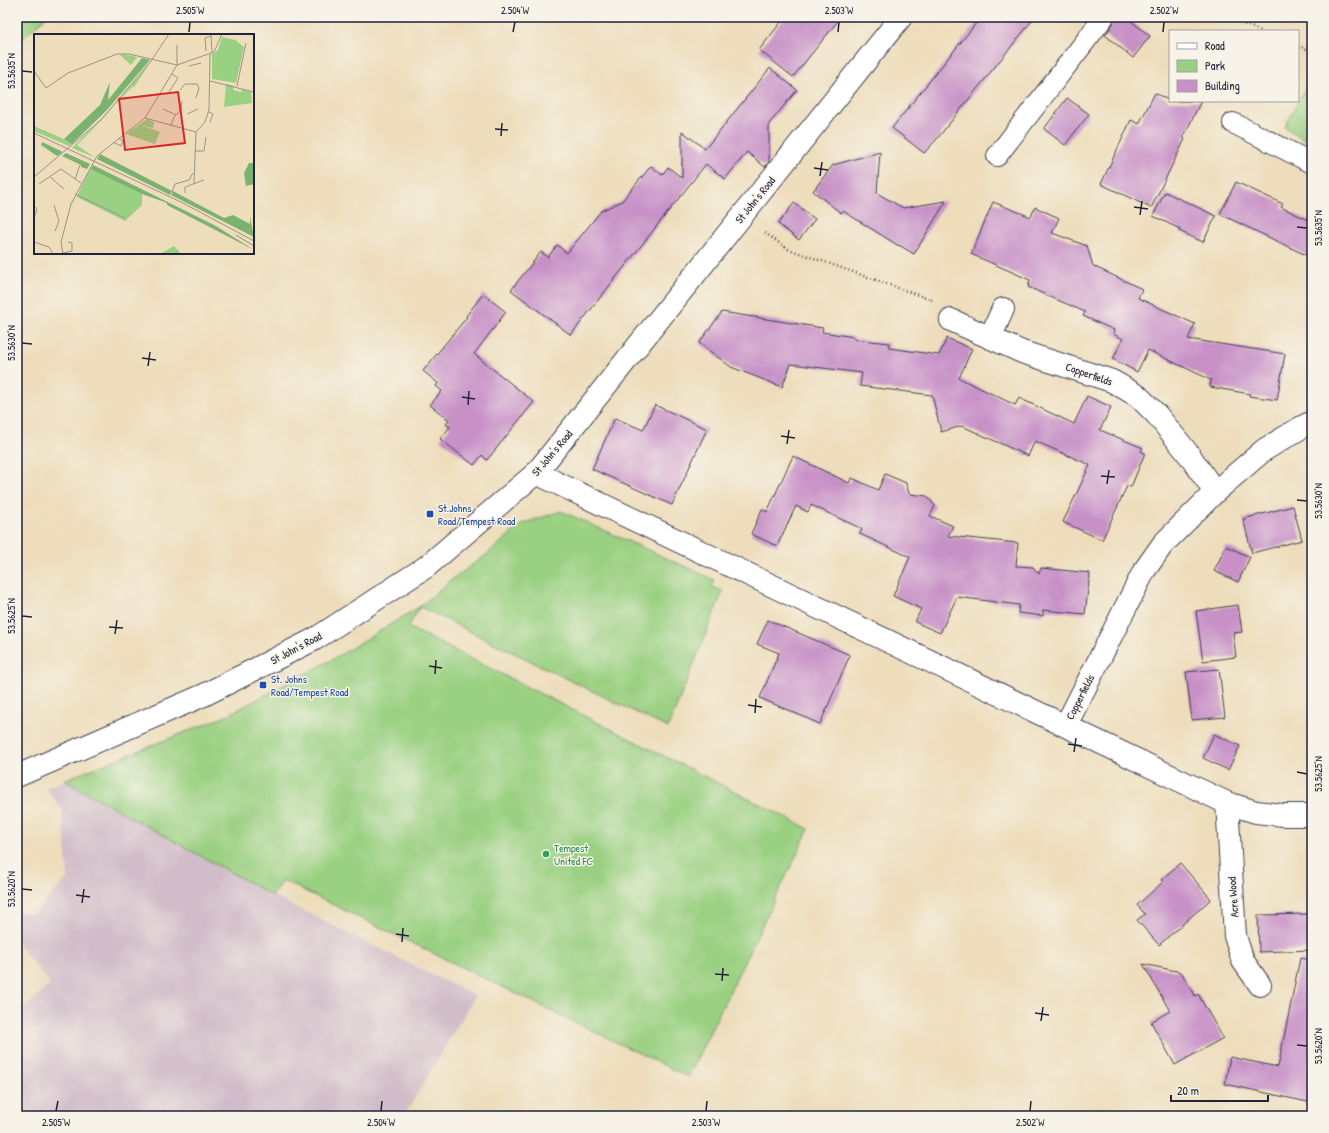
<svg xmlns="http://www.w3.org/2000/svg" width="1329" height="1133" viewBox="0 0 1329 1133" font-family="'Patrick Hand',sans-serif">
	<rect width="100%" height="100%" fill="#f7f3e8"/>
	<filter id="ink" filterUnits="userSpaceOnUse"><feTurbulence type="fractalNoise" baseFrequency=".025" numOctaves="2"/><feDisplacementMap in="SourceGraphic" scale="8" xChannelSelector="R" yChannelSelector="G"/><feConvolveMatrix kernelMatrix="1 2 1 2 8 2 1 2 1" color-interpolation-filters="sRGB"/></filter>
	<filter id="wash" filterUnits="userSpaceOnUse"><feTurbulence type="fractalNoise" baseFrequency=".012" numOctaves="4" result="noise"/><feDisplacementMap in="SourceGraphic" scale="16" xChannelSelector="R" yChannelSelector="G"/><feGaussianBlur stdDeviation="0.9" result="paint"/><feColorMatrix in="noise" values="0 0 0 0 0 0 0 0 0 0 0 0 0 0 0 0 0 1.4 0 .05"/><feComposite in="paint" operator="in"/></filter>
	<g filter="url(#wash)">
		<rect width="100%" height="100%" fill="#edddbb"/>
		<path fill="#d1bdc9" d="M 64,780 L 273,896 L 475,996 L 404,1116 L 30,1116 L 17,1109 L 17,1015 L 50,984 L 17,942 L 17,911 L 33,914 L 68,878 L 62,809 L 46,788 Z"/>
		<path fill="#9ad081" stroke="#5e795e" d="M 17,17 L 46,17 L 17,43 Z
			M 1312,76 L 1312,144 L 1285,127 Z
			M 561,511 L 715,580 L 712,587 L 723,591 L 668,728 L 420,607 L 408,627 L 809,829 L 688,1077 L 282,880 L 273,896 L 64,780 L 224,717 L 337,657 L 419,607 L 450,581 L 486,555 L 522,524 Z"/>
		<g id="blocks">
			<path fill="#c791c7" d="M 785,17 L 841,17 L 793,77 L 759,50 Z
				M 981,17 L 1035,17 L 936,140 L 924,153 L 892,128 Z
				M 1115,17 L 1126,17 L 1150,36 L 1133,58 L 1105,35 L 1113,24 Z
				M 770,68 L 797,90 L 769,124 L 769,162 L 765,167 L 747,152 L 725,179 L 706,164 L 606,290 L 571,335 L 511,290 L 541,252 L 548,257 L 557,245 L 567,253 L 601,211 L 622,201 L 651,166 L 662,175 L 668,167 L 682,178 L 682,131 L 705,149 Z
				M 1155,93 L 1170,101 L 1201,101 L 1183,138 L 1185,139 L 1151,208 L 1101,184 L 1131,120 L 1139,124 Z
				M 1067,98 L 1089,114 L 1065,145 L 1044,129 Z
				M 880,152 L 877,193 L 903,208 L 946,201 L 914,254 L 899,245 L 899,246 L 843,211 L 841,213 L 813,191 L 833,165 Z
				M 1236,182 L 1283,204 L 1281,207 L 1312,222 L 1312,258 L 1220,214 Z
				M 1165,192 L 1216,216 L 1203,242 L 1179,231 L 1180,229 L 1153,216 Z
				M 993,202 L 1031,217 L 1035,207 L 1059,218 L 1052,233 L 1087,246 L 1093,266 L 1142,289 L 1138,298 L 1195,324 L 1188,339 L 1285,354 L 1277,400 L 1249,396 L 1250,394 L 1210,387 L 1211,380 L 1148,350 L 1137,372 L 1113,359 L 1123,339 L 1113,334 L 1114,330 L 1083,316 L 1085,312 L 1028,287 L 1030,280 L 971,254 Z
				M 794,203 L 815,219 L 799,240 L 778,224 Z
				M 483,294 L 506,312 L 474,354 L 534,402 L 487,460 L 482,455 L 474,465 L 440,439 L 450,427 L 446,424 L 449,420 L 430,405 L 442,391 L 436,386 L 438,383 L 423,371 L 467,317 L 466,316 Z
				M 722,312 L 823,328 L 822,332 L 854,337 L 854,339 L 889,343 L 889,348 L 939,355 L 947,338 L 972,349 L 959,378 L 1015,405 L 1019,398 L 1074,424 L 1087,396 L 1111,407 L 1100,430 L 1143,448 L 1141,451 L 1145,453 L 1131,487 L 1127,486 L 1102,540 L 1063,522 L 1090,465 L 1035,441 L 1028,456 L 962,426 L 941,432 L 932,395 L 860,386 L 862,373 L 791,364 L 782,387 L 731,367 L 699,343 Z
				M 655,405 L 707,429 L 672,505 L 592,469 L 615,418 L 643,430 Z
				M 793,456 L 849,483 L 852,478 L 878,490 L 885,474 L 906,483 L 909,494 L 927,496 L 935,506 L 930,516 L 953,526 L 948,536 L 1018,543 L 1016,566 L 1033,567 L 1039,574 L 1041,568 L 1090,573 L 1085,614 L 1043,610 L 1043,616 L 1018,613 L 1019,605 L 957,597 L 940,633 L 915,622 L 921,609 L 893,596 L 910,557 L 860,534 L 862,529 L 811,505 L 808,512 L 796,506 L 777,546 L 751,534 L 762,509 L 767,512 Z
				M 1293,506 L 1302,540 L 1252,553 L 1243,519 Z
				M 1226,546 L 1250,557 L 1238,582 L 1214,571 Z
				M 1238,605 L 1242,632 L 1233,633 L 1236,657 L 1203,661 L 1196,611 Z
				M 768,620 L 850,655 L 820,724 L 760,698 L 779,653 L 757,644 Z
				M 1219,669 L 1225,717 L 1192,720 L 1186,672 Z
				M 1214,734 L 1240,746 L 1228,770 L 1203,758 Z
				M 1180,863 L 1211,899 L 1159,945 L 1137,920 L 1145,914 L 1137,905 L 1163,882 L 1161,880 Z
				M 1312,914 L 1312,950 L 1259,952 L 1258,915 Z
				M 1300,958 L 1312,960 L 1312,1103 L 1225,1084 L 1230,1057 L 1278,1067 Z
				M 1143,964 L 1181,972 L 1195,996 L 1198,994 L 1223,1038 L 1175,1065 L 1151,1022 L 1170,1011 Z"/>
		</g>
	</g>
	<g filter="url(#ink)">
		<use href="#blocks" fill-opacity="0" stroke="#403e4e" stroke-width="1"/>
		<g fill="none" stroke-linecap="round" stroke-linejoin="round">
			<g stroke="#403e4e" stroke-width="22">
				<path id="lane" d="M 1233,123 L 1312,163
					M 997,156 L 1104,17"/>
			</g>
			<g stroke="#403e4e" stroke-width="24">
				<path id="street" d="M 951,320 L 1022,352 L 1112,381 L 1138,396 L 1157,415 L 1190,456 L 1215,492
					M 990,338 L 1003,309
					M 536,473 L 1227,803 L 1256,812 L 1283,815 L 1312,815
					M 1066,725 L 1144,571 L 1163,544 L 1215,492 L 1264,450 L 1302,427 L 1312,422
					M 1227,803 L 1235,936 L 1243,961 L 1260,985"/>
			</g>
			<g stroke="#403e4e" stroke-width="24">
				<path id="secondary" d="M 17,776 L 204,695 L 315,639 L 426,567 L 536,473 L 901,17"/>
			</g>
			<path stroke="#403e4e" stroke-width="2.5" stroke-dasharray="1 3" stroke-linecap="butt" d="M 1226,17 L 1261,31
				M 1298,46 L 1312,51
				M 765,233 L 788,249 L 932,300"/>
			<use href="#lane" stroke="#fff" stroke-width="20"/>
			<use href="#street" stroke="#fff" stroke-width="22"/>
			<use href="#secondary" stroke="#fff" stroke-width="22"/>
		</g>
	</g>
	<path fill="none" stroke="#22223b" stroke-width="1.5" d="M 189,32 L 190,22M 513,32 L 515,22M 838,32 L 839,22M 1163,32 L 1164,22M 22,71 L 32,72M 495,129 L 508,130M 501,136 L 502,123M 814,168 L 828,170M 820,176 L 822,162M 1134,207 L 1148,209M 1140,215 L 1142,201M 1297,227 L 1307,228M 22,343 L 32,344M 142,358 L 156,360M 148,366 L 150,352M 462,397 L 475,399M 468,405 L 469,391M 781,436 L 795,438M 787,444 L 789,430M 1101,476 L 1115,477M 1107,484 L 1109,470M 1297,500 L 1307,501M 22,616 L 32,617M 109,627 L 123,628M 115,634 L 117,620M 429,666 L 442,668M 435,674 L 436,660M 748,705 L 762,707M 755,713 L 756,699M 1068,744 L 1082,746M 1074,752 L 1076,738M 1297,772 L 1307,774M 22,889 L 32,890M 76,895 L 90,897M 82,903 L 84,889M 396,934 L 409,936M 402,942 L 403,928M 715,974 L 729,975M 722,981 L 723,968M 1035,1013 L 1049,1015M 1041,1021 L 1043,1007M 1297,1045 L 1307,1046M 56,1111 L 58,1101M 381,1111 L 382,1101M 706,1111 L 707,1101M 1030,1111 L 1031,1101"/>
	<g fill="#1a4fb4" stroke="#f7f3e8" stroke-width="1.5">
		<rect x="426" y="510" width="8" height="8" rx="2"/>
		<rect x="259" y="681" width="8" height="8" rx="2"/>
	</g>
	<circle fill="#2e9e5b" stroke="#f7f3e8" stroke-width="1.5" cx="546" cy="854" r="4"/>
	<g text-anchor="middle" stroke-width="3" stroke-linejoin="round" paint-order="stroke">
		<g font-size="11" fill="#22223b" stroke="#f7f3e8">
			<text transform="translate(755 200) rotate(-51)" y="4">St John's Road</text>
			<text transform="translate(1089 374) rotate(19)" y="4">Copperfields</text>
			<text transform="translate(552 453) rotate(-50)" y="4">St John's Road</text>
			<text transform="translate(296 648) rotate(-28)" y="4">St John's Road</text>
			<text transform="translate(1080 697) rotate(-63)" y="4">Copperfields</text>
			<text transform="translate(1233 897) rotate(-94)" y="4">Acre Wood</text>
		</g>
		<g font-size="11" fill="#164399" stroke="#f7f3e8" text-anchor="start">
			<text x="438" y="512">St.Johns<tspan x="438" dy="13">Road/Tempest Road</tspan></text>
			<text x="271" y="683">St. Johns<tspan x="271" dy="13">Road/Tempest Road</tspan></text>
		</g>
		<g font-size="11" fill="#27864d" stroke="#f7f3e8" text-anchor="start">
			<text x="554" y="852">Tempest<tspan x="554" dy="13">United FC</tspan></text>
		</g>
	</g>
	<g transform="translate(34 34)">
		<rect width="220" height="220" fill="#edddbb"/>
		<path d="M 188,3 L 201,6 L 210,13 L 202,49 L 178,45 L 178,20 L 184,16 ZM 86,21 L 89,20 L 103,23 L 97,31 ZM 118,26 L 100,53 L 98,53 L 56,98 L 43,111 L 60,123 L 38,114 L 81,71 ZM 192,50 L 200,52 L 199,56 L 207,58 L 208,55 L 217,58 L 218,69 L 190,73 ZM 113,85 L 120,88 L 119,94 L 107,91 L 126,98 L 121,110 L 92,100 ZM 0,92 L 30,105 L 38,110 L 35,112 L 0,97 ZM 57,133 L 108,160 L 108,171 L 91,187 L 43,163 L 36,177 ZM 140,212 L 147,220 L 126,220 Z" fill="#9ad081"/>
		<path d="M 108,24 L 116,26 L 72,77 L 38,110 L 30,105 L 66,71 L 76,48 L 74,66 ZM 8,108 L 29,118 L 23,122 L 7,111 ZM 32,119 L 56,130 L 53,135 L 47,133 L 47,131 L 28,122 ZM 66,120 L 138,157 L 136,161 L 63,125 ZM 215,129 L 220,129 L 220,150 L 212,152 L 210,139 ZM 59,131 L 182,192 L 220,216 L 133,171 L 133,169 L 108,160 L 57,135 ZM 139,157 L 190,184 L 199,181 L 216,190 L 216,183 L 220,203 L 137,161 Z" fill="#7bb26f"/>
		<path fill="none" stroke="#9c9288" stroke-width="1" d="M 177,0 L 178,19M 172,17 L 171,4 L 177,2M 155,32 L 167,29M 0,37 L 12,54 L 34,39 L 83,20 L 95,20 L 143,31 L 143,11M 176,47 L 220,58M 203,52 L 212,9M 146,56 L 151,50 L 163,50 L 165,54 L 162,64M 135,58 L 144,44 L 138,40M 129,75 L 142,81M 175,78 L 179,80 L 176,88M 153,80 L 164,75M 111,84 L 162,98M 137,92 L 140,83 L 147,76 L 148,67M 162,98 L 171,88 L 175,76 L 176,20M 0,99 L 149,169 L 220,207M 79,108 L 87,112 L 89,107 L 84,104M 161,117 L 170,117 L 172,103M 0,143 L 67,86 L 117,27 L 135,0M 16,143 L 30,155M 41,145 L 46,131M 160,149 L 162,98M 5,150 L 27,135 L 47,149M 138,158 L 141,150 L 155,146 L 159,139M 151,159 L 151,153 L 170,146M 41,160 L 91,184M 20,171 L 25,187 L 21,197M 0,172 L 3,175 L 0,184M 202,201 L 220,212M 0,208 L 15,213 L 19,220M 29,219 L 38,217 L 38,209 L 34,208M 29,220 L 27,208 L 37,170 L 63,122 L 111,84 L 143,31 L 180,18 L 188,0"/>
		<path fill="#d62828" fill-opacity="0.15" stroke="#d62828" stroke-width="2" d="M 144,58 L 151,109 L 91,116 L 85,65 Z"/>
		<rect width="220" height="220" fill="none" stroke="#22223b" stroke-width="2"/>
	</g>
	<rect width="1329" height="1133" fill="none" stroke="#f7f3e8" stroke-width="44"/>
	<rect x="1169" y="30" width="130" height="72" fill="#f7f3e8" stroke="#a29fa3"/>
	<rect x="1177" y="43" width="20" height="6" fill="#ffffff" stroke="#a29fa3"/>
	<text x="1205" y="50" font-size="12" fill="#22223b">Road</text>
	<rect x="1177" y="60" width="20" height="12" fill="#9ad081" stroke="#a29fa3"/>
	<text x="1205" y="70" font-size="12" fill="#22223b">Park</text>
	<rect x="1177" y="80" width="20" height="12" fill="#c791c7" stroke="#a29fa3"/>
	<text x="1205" y="90" font-size="12" fill="#22223b">Building</text>
	<path d="M1171 1095v6h97v-6" fill="none" stroke="#22223b" stroke-width="2"/>
	<text x="1177" y="1095" font-size="12" fill="#22223b" stroke="#f7f3e8" stroke-width="3" paint-order="stroke">20 m</text>
	<rect x="22" y="22" width="1285" height="1089" fill="none" stroke="#22223b" stroke-width="1.5"/>
	<g font-size="10" text-anchor="middle" fill="#22223b">
		<text x="190" y="14">2.505°W</text>
		<text x="515" y="14">2.504°W</text>
		<text x="839" y="14">2.503°W</text>
		<text x="1164" y="14">2.502°W</text>
		<text transform="translate(11 71) rotate(-90)" y="4">53.5635°N</text>
		<text transform="translate(1318 228) rotate(-90)" y="4">53.5635°N</text>
		<text transform="translate(11 343) rotate(-90)" y="4">53.5630°N</text>
		<text transform="translate(1318 501) rotate(-90)" y="4">53.5630°N</text>
		<text transform="translate(11 616) rotate(-90)" y="4">53.5625°N</text>
		<text transform="translate(1318 774) rotate(-90)" y="4">53.5625°N</text>
		<text transform="translate(11 889) rotate(-90)" y="4">53.5620°N</text>
		<text transform="translate(1318 1046) rotate(-90)" y="4">53.5620°N</text>
		<text x="56" y="1126">2.505°W</text>
		<text x="381" y="1126">2.504°W</text>
		<text x="706" y="1126">2.503°W</text>
		<text x="1030" y="1126">2.502°W</text>
	</g>
</svg>
